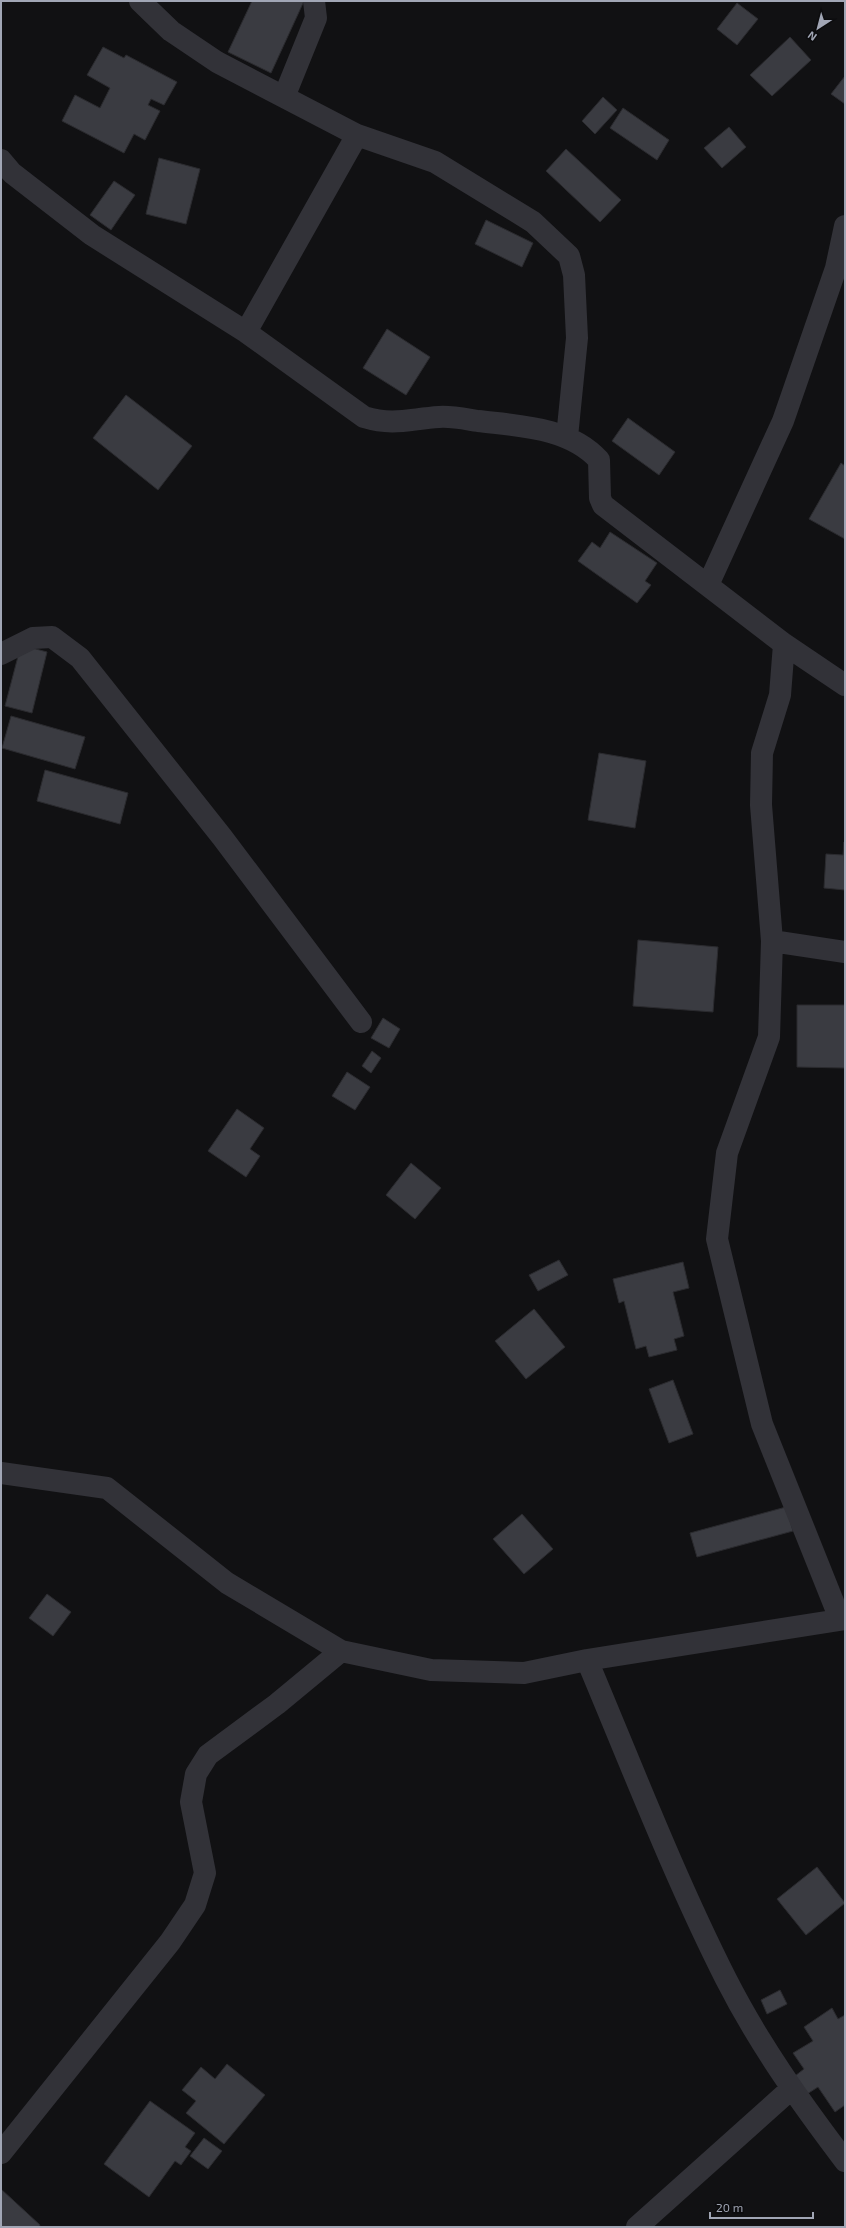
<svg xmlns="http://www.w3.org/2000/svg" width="846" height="2228" viewBox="0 0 846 2228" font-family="'Exo 2',sans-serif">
	<rect width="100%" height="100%" fill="#111113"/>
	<path fill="#3a3b41" stroke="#2b2b2f" d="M 252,1 L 304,1 L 271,73 L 228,52 Z
		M 737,3 L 758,19 L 737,45 L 717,29 Z
		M 790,37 L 811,60 L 772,96 L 750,75 Z
		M 103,47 L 124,58 L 126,55 L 177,82 L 164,105 L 151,99 L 148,105 L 160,111 L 145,140 L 134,134 L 124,153 L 62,121 L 75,95 L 100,108 L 110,88 L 87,75 Z
		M 845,76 L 845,104 L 831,94 Z
		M 603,97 L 617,110 L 595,134 L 582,121 Z
		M 623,108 L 669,140 L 657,160 L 610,128 Z
		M 729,127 L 746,147 L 722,168 L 704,148 Z
		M 566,149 L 621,200 L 600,222 L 546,171 Z
		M 159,158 L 200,169 L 186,224 L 146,214 Z
		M 114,181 L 135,195 L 111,230 L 90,215 Z
		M 486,220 L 533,243 L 522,267 L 475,244 Z
		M 387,329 L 430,357 L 406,395 L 363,368 Z
		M 126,395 L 192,446 L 158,490 L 93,438 Z
		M 628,418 L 675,452 L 659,475 L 612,441 Z
		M 841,463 L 845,466 L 845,539 L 809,519 Z
		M 610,532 L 657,563 L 645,581 L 651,585 L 637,603 L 578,561 L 592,542 L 600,548 Z
		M 21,645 L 47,652 L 32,713 L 5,706 Z
		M 11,716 L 85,737 L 75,769 L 2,748 Z
		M 599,753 L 646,761 L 635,828 L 588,820 Z
		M 45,770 L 128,793 L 120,824 L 37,801 Z
		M 844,842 L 845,890 L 824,888 L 826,854 L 843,855 Z
		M 638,940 L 718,947 L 713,1012 L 633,1006 Z
		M 797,1005 L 845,1005 L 845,1068 L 797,1067 Z
		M 383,1018 L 400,1029 L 389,1048 L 371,1038 Z
		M 372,1051 L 381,1058 L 371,1073 L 362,1066 Z
		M 347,1072 L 370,1087 L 355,1110 L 332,1096 Z
		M 237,1109 L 264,1128 L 250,1149 L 260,1156 L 246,1177 L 208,1151 Z
		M 411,1163 L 441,1188 L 415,1219 L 386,1195 Z
		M 559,1260 L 568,1275 L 538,1291 L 529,1275 Z
		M 683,1262 L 689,1288 L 673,1292 L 684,1336 L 674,1339 L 677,1350 L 649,1357 L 646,1346 L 636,1349 L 624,1301 L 619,1303 L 613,1279 Z
		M 534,1309 L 565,1347 L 526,1379 L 495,1341 Z
		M 673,1380 L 693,1434 L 669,1443 L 649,1389 Z
		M 786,1507 L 793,1531 L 697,1557 L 690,1533 Z
		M 522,1514 L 553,1549 L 524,1574 L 493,1539 Z
		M 47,1594 L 71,1612 L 53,1636 L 29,1618 Z
		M 817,1867 L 845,1903 L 806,1935 L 777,1899 Z
		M 780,1990 L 787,2004 L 767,2014 L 761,2000 Z
		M 832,2008 L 838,2019 L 845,2015 L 845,2105 L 835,2112 L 818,2087 L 807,2094 L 795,2076 L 804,2069 L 793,2053 L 813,2041 L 804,2027 Z
		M 227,2064 L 265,2095 L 224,2144 L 186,2113 L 196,2101 L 182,2090 L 201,2067 L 215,2079 Z
		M 150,2101 L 195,2133 L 185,2147 L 191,2151 L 181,2165 L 175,2161 L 149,2197 L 104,2164 Z
		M 204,2138 L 222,2151 L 208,2169 L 190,2156 Z
		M 1,2189 L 40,2225 L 39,2227 L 1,2227 Z"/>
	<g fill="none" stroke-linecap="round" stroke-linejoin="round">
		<path stroke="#323238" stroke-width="22" d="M 140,1 L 171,31 L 217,62 L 357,135 L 435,162 L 533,222 L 569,256 L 574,275 L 577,338 L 567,437
			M 284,97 L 316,18 L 314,1
			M 1,160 L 12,173 L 92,235 L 246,332 L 364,417 C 394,426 409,419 439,417 C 451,416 465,419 478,421 C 519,426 569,427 599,460 L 600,498 L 603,505 L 784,644 L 845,685
			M 246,332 L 357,135
			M 708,585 L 783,421 L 836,268 L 845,226
			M 784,644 L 780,695 L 762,753 L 761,805 L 772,941 L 769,1037 L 727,1153 L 717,1239 L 762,1424 L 840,1619
			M 1,654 L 33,638 L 52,637 L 80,658 L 222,837 L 361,1022
			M 772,941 L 845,952
			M 1,1473 L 107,1488 L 227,1583 L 341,1651 L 431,1670 L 524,1673 L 587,1660 L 845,1619
			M 587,1660 C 632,1767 674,1876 726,1979 C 759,2044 801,2103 845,2161
			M 1,2153 L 170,1942 L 195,1905 L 205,1873 L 191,1802 L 196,1774 L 208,1755 L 277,1704 L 341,1651
			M 637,2227 L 791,2089"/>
	</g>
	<rect width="846" height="2228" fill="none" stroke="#a1a6b5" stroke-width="4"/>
	<g transform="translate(818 28) rotate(216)" stroke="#0c0c0e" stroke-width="3" paint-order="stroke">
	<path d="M0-3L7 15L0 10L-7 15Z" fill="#a1a6b5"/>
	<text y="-6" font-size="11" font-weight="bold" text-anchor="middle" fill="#a1a6b5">N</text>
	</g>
	<path d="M710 2212v6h103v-6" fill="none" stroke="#a1a6b5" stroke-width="2"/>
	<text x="716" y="2212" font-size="12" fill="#a1a6b5" stroke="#0c0c0e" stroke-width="3" paint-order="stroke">20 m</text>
</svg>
